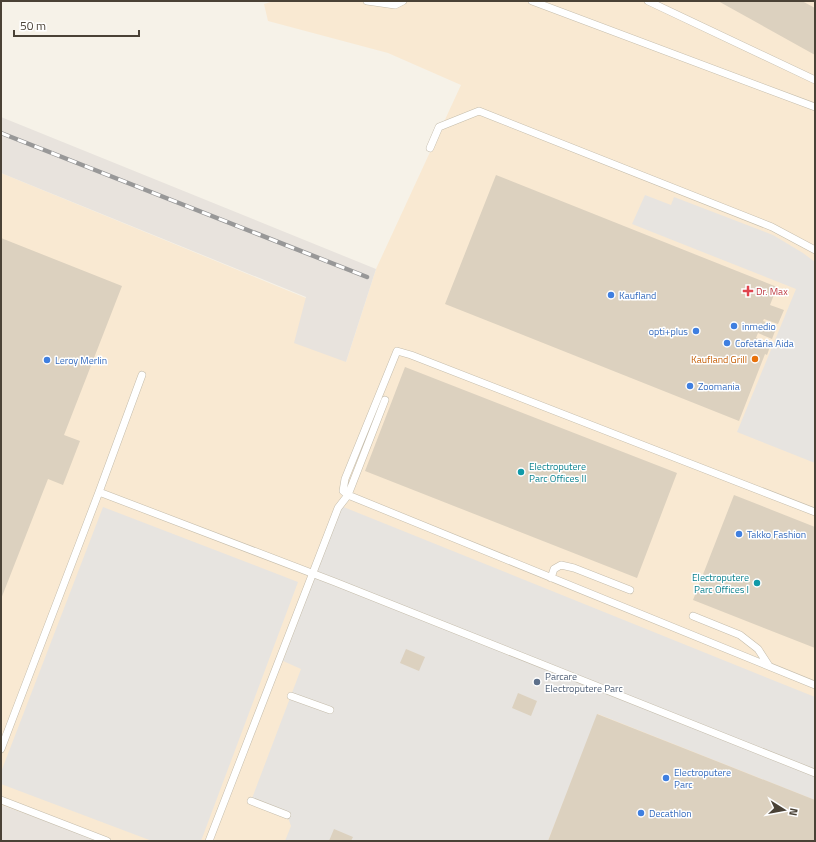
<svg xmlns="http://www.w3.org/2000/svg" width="816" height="842" viewBox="0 0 816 842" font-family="'Titillium Web',sans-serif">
	<rect width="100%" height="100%" fill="#f6f2e8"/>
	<path fill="#f9e9d2" d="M 274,1 L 815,1 L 815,841 L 101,841 L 1,805 L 1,173 L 306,298 L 346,362 L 376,269 L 461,85 L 388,53 L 268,21 L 264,4 Z"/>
	<path fill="#e8e3dd" d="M 1,117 L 376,269 L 346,362 L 294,343 L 306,297 L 1,173 Z
		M 1,805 L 101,841 L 1,841 Z"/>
	<path fill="#e7e4e0" d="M 645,195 L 671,205 L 674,197 L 773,235 L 803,253 L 815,262 L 815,463 L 737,432 L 796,289 L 632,224 Z
		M 341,506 L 815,697 L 815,800 L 598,714 L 548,841 L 285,841 L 291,826 L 287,815 L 251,801 L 301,669 L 283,661 Z
		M 103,507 L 298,582 L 201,841 L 152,841 L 1,784 L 1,772 Z"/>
	<path fill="#dcd1bf" d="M 718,1 L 802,1 L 815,8 L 815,55 Z
		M 496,175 L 777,287 L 770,305 L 784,310 L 778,324 L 764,319 L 763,321 L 777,326 L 772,339 L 758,333 L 756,338 L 771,344 L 767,355 L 765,354 L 739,421 L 445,304 Z
		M 1,238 L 122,286 L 64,435 L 80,441 L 63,485 L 48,479 L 1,599 Z
		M 405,367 L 677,473 L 637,578 L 365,471 Z
		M 734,495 L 815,527 L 815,648 L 693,600 Z
		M 406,649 L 425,657 L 419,671 L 400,663 Z
		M 518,693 L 537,701 L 531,716 L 512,708 Z
		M 597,714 L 815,800 L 815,841 L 548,841 Z
		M 334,829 L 353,837 L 351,841 L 329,841 Z"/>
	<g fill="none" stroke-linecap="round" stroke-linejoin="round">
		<g stroke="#c5bdac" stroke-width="8">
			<path id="service" d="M 367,1 L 395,5 L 403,1
				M 532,1 L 815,107
				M 648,1 L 815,80
				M 430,148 L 439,127 L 479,111 L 772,227 L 815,250
				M 142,375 L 99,492 L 335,582 L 815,773
				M 815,512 L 411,355 L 397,351 L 345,479 L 343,491 L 348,495 L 815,685
				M 551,578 L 554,569 L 561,565 L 574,568 L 630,590
				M 693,616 L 740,635 L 758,649 L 769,666
				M 291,696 L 330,710
				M 1,749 L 99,492
				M 1,800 L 107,841
				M 251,801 L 287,815
				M 209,841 L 338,508 L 348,495 L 385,400"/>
		</g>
		<use href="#service" stroke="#fff" stroke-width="7"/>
		<g stroke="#989898" stroke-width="4.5">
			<path id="rail" d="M 1,133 L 367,277"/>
		</g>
		<use href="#rail" stroke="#fff" stroke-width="3" stroke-dasharray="9" stroke-linecap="butt"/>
	</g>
	<path fill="#e0444e" stroke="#fff" stroke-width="1.5" d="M746 285h4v4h4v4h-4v4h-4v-4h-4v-4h4z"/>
	<g fill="#3f7fe0" stroke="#fff" stroke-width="1.5">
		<circle cx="611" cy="295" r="4"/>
		<circle cx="734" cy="326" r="4"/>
		<circle cx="696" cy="331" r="4"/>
		<circle cx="727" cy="343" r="4"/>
		<circle cx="47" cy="360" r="4"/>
		<circle cx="690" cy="386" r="4"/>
		<circle cx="739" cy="534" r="4"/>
		<circle cx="666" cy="778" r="4"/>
		<circle cx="641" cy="813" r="4"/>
	</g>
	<circle fill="#e8710a" stroke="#fff" stroke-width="1.5" cx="755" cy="359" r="4"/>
	<g fill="#0f9aa8" stroke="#fff" stroke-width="1.5">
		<circle cx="521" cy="472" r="4"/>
		<circle cx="757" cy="583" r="4"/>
	</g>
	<circle fill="#5c6f8a" stroke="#fff" stroke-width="1.5" cx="537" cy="682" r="4"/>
	<g text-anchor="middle" stroke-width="3" stroke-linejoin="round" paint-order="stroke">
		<g font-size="10" fill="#be3a42" stroke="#fff" text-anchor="start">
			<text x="756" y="295">Dr. Max</text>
		</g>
		<g font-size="10" fill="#366cbe" stroke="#fff" text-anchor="start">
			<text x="619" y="299">Kaufland</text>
			<text x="742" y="330">inmedio</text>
			<text x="688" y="335" text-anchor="end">opti+plus</text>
			<text x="735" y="347">Cofetăria Aida</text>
			<text x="55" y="364">Leroy Merlin</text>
			<text x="698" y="390">Zoomania</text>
			<text x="747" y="538">Takko Fashion</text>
			<text x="674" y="776">Electroputere<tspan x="674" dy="12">Parc</tspan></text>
			<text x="649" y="817">Decathlon</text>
		</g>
		<g font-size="10" fill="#c56008" stroke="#fff" text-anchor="end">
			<text x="747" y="363">Kaufland Grill</text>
		</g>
		<g font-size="10" fill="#0d838f" stroke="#fff" text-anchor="start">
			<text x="529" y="470">Electroputere<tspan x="529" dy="12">Parc Offices II</tspan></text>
			<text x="749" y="581" text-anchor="end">Electroputere<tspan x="749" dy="12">Parc Offices I</tspan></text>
		</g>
		<g font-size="10" fill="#4e5e75" stroke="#fff" text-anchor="start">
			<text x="545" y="680">Parcare<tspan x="545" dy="12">Electroputere Parc</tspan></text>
		</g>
	</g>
	<rect width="816" height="842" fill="none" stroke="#4a4236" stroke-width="4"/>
	<g transform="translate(784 810) rotate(101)" stroke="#ffffff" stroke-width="3" paint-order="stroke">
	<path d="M0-3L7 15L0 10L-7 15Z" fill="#4a4236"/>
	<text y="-6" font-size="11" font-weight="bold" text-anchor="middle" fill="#4a4236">N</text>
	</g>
	<path d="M14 30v6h125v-6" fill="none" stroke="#4a4236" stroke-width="2"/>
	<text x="20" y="30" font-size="12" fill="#4a4236" stroke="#ffffff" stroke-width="3" paint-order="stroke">50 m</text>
</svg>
